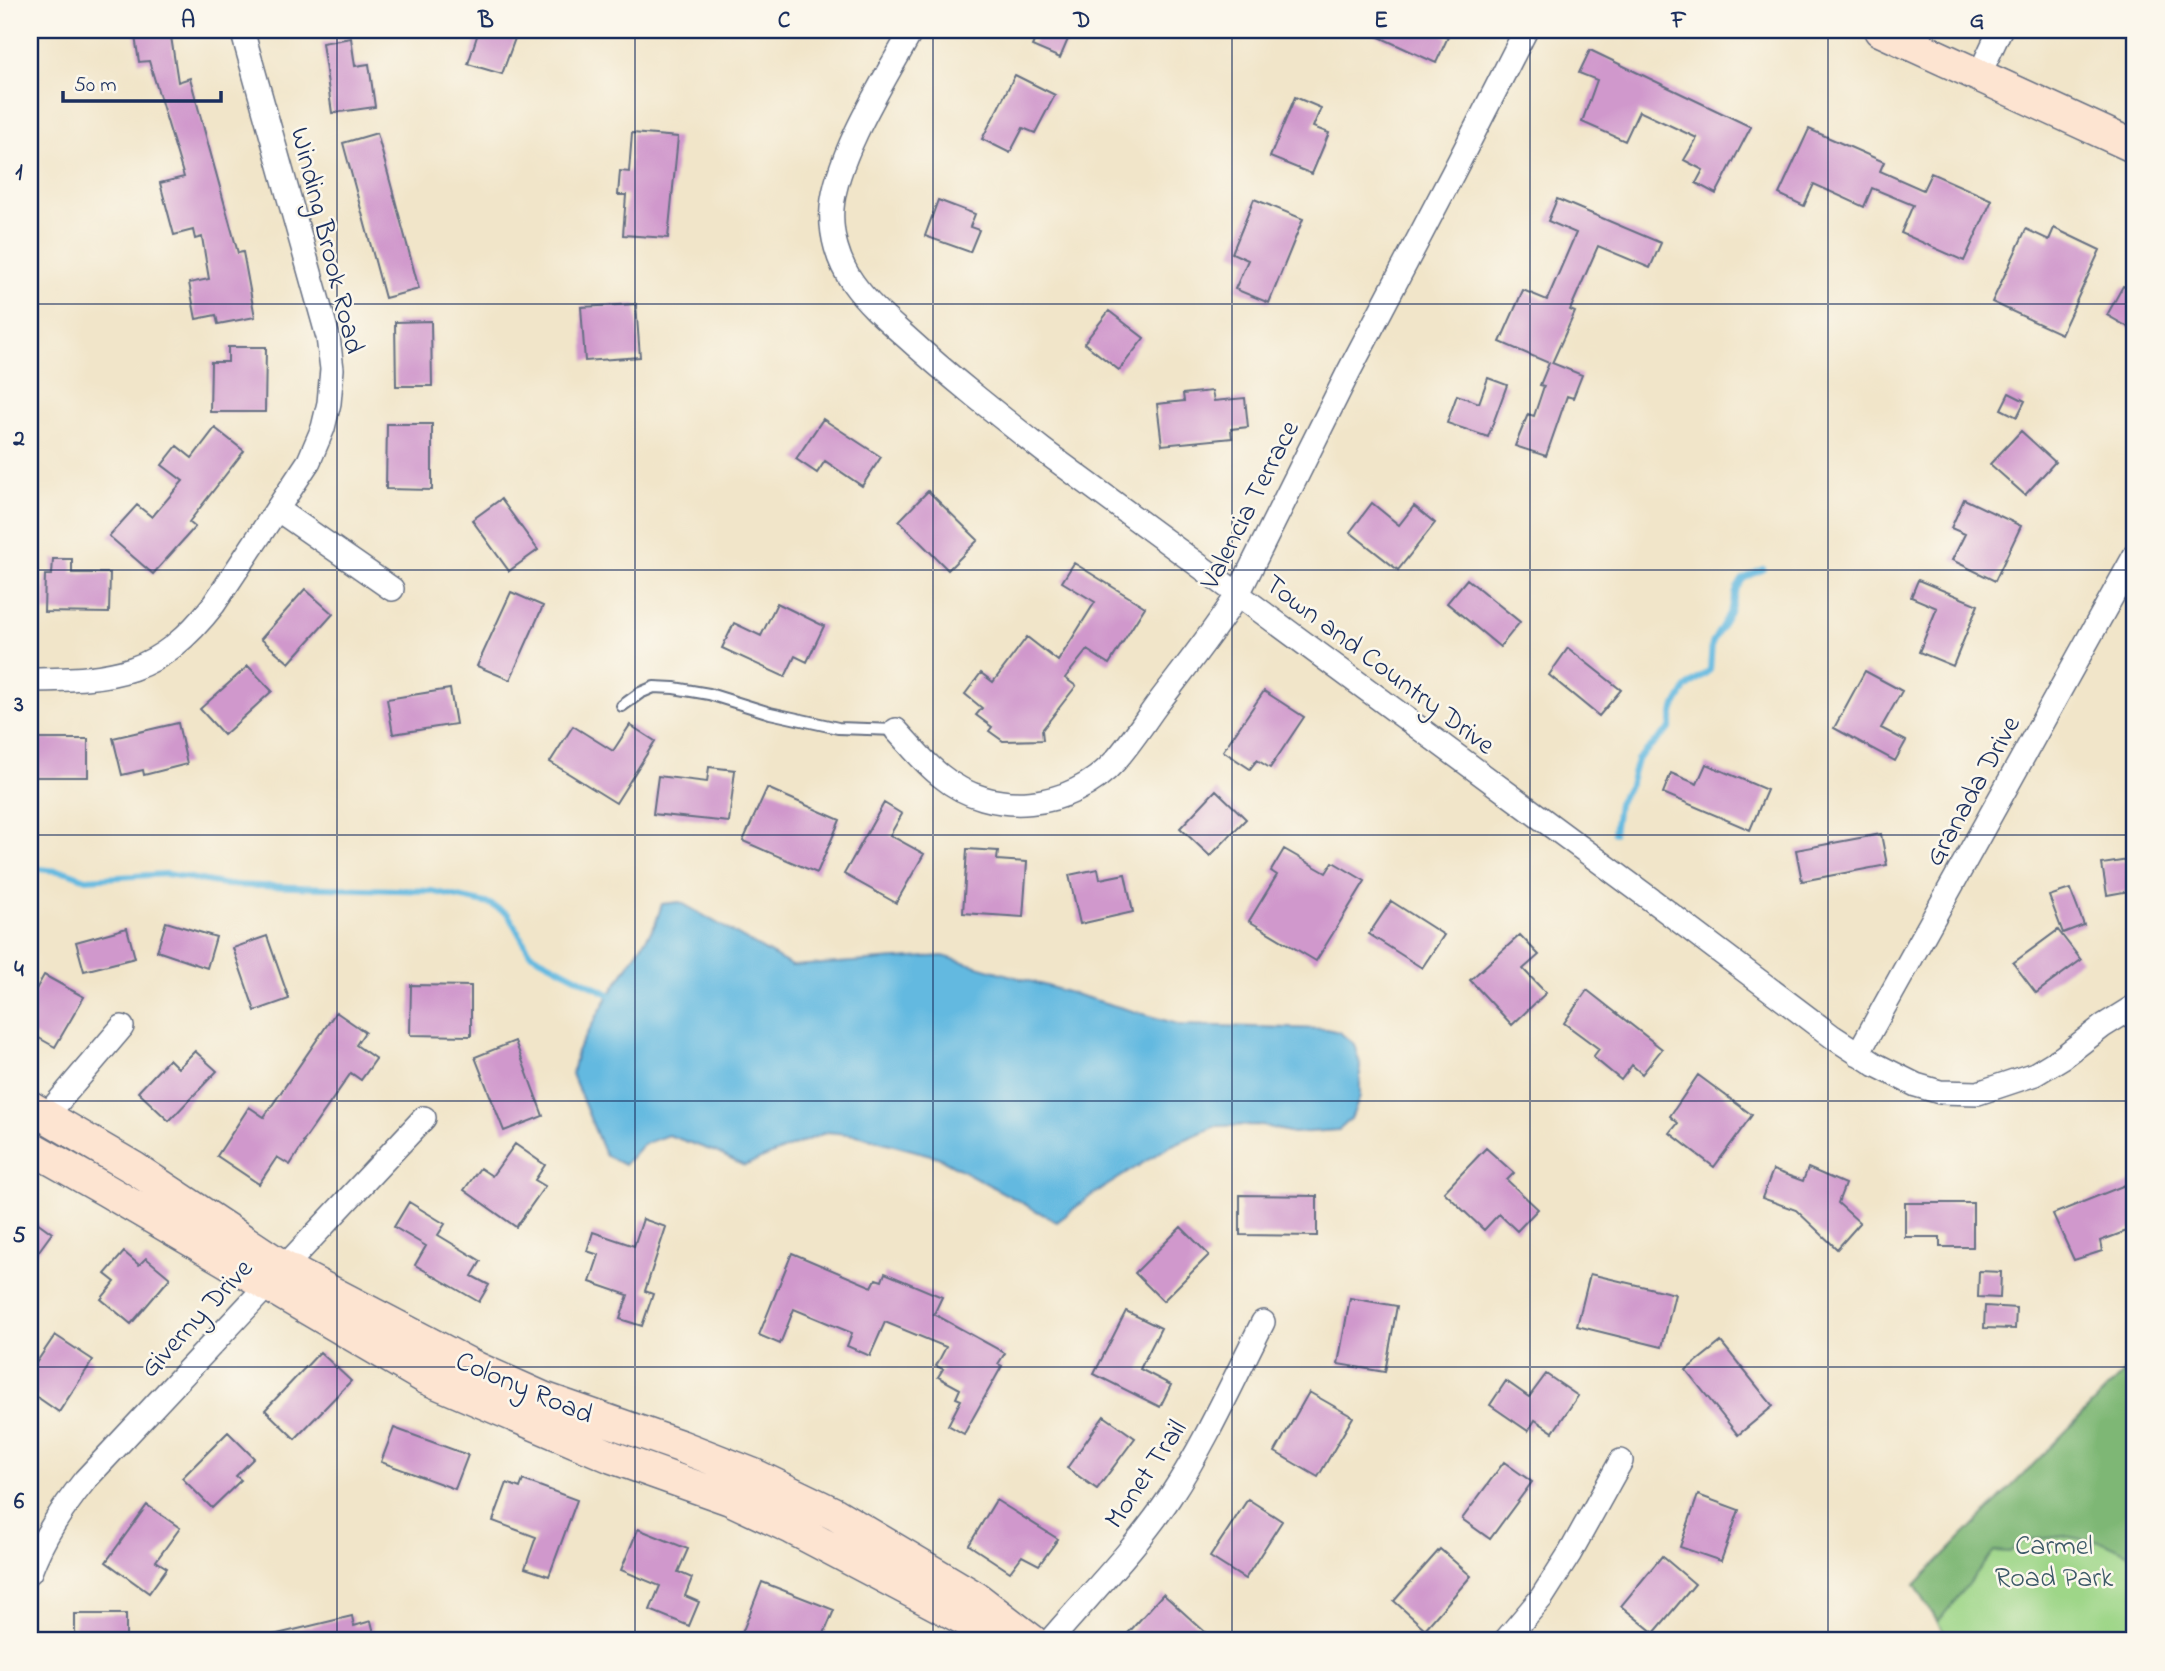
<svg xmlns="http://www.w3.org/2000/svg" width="2165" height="1671" viewBox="0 0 2165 1671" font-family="'Indie Flower',sans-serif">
	<rect width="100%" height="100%" fill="#fbf7ec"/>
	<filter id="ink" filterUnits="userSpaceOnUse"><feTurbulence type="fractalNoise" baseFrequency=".0143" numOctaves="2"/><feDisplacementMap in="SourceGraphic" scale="14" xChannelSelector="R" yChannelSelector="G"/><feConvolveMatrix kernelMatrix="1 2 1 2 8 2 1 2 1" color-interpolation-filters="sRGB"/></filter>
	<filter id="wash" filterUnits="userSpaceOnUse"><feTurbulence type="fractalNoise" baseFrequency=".00686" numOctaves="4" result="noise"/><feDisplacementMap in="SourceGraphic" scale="28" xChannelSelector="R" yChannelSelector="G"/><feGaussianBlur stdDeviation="1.57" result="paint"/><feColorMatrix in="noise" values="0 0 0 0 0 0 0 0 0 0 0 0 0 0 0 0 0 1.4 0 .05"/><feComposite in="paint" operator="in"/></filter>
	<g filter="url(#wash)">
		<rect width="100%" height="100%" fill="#f1e5c9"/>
		<path fill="#9ed688" stroke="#5c8273" stroke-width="2" d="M 2135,1361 L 2135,1641 L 1949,1641 L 1915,1585 Z"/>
		<path fill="#7eb774" stroke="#4c7369" stroke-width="2" d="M 2135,1361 L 2135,1557 L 2106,1543 L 2065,1536 L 2022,1541 L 2010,1552 L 1994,1551 L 1938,1622 L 1915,1585 Z"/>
		<path fill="#64b9e0" stroke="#40749f" stroke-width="2" d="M 680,902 L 792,966 L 943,956 L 1181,1025 L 1327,1029 L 1339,1032 L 1354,1044 L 1360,1064 L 1360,1097 L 1351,1119 L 1339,1130 L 1293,1133 L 1259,1125 L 1216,1126 L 1170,1146 L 1089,1197 L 1057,1222 L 938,1157 L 857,1135 L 827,1132 L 744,1166 L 716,1152 L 668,1135 L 643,1144 L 624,1165 L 605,1155 L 572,1074 L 577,1051 L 609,995 L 655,925 L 662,904 Z"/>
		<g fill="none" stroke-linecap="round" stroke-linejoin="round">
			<path stroke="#64b9e0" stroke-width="6" d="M 1614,833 L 1618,804 L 1631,782 L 1637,760 L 1670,728 L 1674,709 L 1686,688 L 1710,670 L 1712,643 L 1730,612 L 1737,588 L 1743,579 L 1763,569
				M 30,868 L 67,872 L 86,879 L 167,874 L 228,885 L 431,891 L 490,904 L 508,914 L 530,953 L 616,998"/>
		</g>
		<g id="blocks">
			<path fill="#d098cc" d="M 134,30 L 170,30 L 178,82 L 190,78 L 238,253 L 243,252 L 255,317 L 218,324 L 216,315 L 196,319 L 189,283 L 209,279 L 202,237 L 195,239 L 193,230 L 174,235 L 160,183 L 184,177 L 149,61 L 139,62 Z
				M 479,30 L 518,30 L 502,74 L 468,64 Z
				M 1039,30 L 1072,30 L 1060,58 L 1032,46 Z
				M 1364,30 L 1433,30 L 1448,37 L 1436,63 Z
				M 351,38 L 355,66 L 369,64 L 375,107 L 332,113 L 322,43 Z
				M 1590,50 L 1751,127 L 1716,194 L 1696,183 L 1703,170 L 1684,160 L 1697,138 L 1639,111 L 1625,141 L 1582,122 L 1597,80 L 1579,73 Z
				M 1015,75 L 1055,95 L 1035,133 L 1023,128 L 1010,153 L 982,139 Z
				M 1295,97 L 1321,108 L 1313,127 L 1329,133 L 1312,174 L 1270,157 Z
				M 1809,129 L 1884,162 L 1880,171 L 1923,190 L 1931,173 L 1992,200 L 1964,261 L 1901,233 L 1913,205 L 1872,188 L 1864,207 L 1814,184 L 1804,206 L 1779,194 Z
				M 377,133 L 419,289 L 385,298 L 343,143 Z
				M 632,133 L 678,137 L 668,238 L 623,235 L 626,195 L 618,195 L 620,171 L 629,172 Z
				M 1254,199 L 1303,219 L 1269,303 L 1235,289 L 1248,260 L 1232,253 Z
				M 1557,199 L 1661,243 L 1650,268 L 1598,246 L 1570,310 L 1575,312 L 1552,363 L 1582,375 L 1573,398 L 1567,396 L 1546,456 L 1515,446 L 1528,414 L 1534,416 L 1544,386 L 1540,385 L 1549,363 L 1500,342 L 1523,290 L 1547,300 L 1576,233 L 1548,221 Z
				M 938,200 L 975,214 L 970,227 L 979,230 L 970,252 L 925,236 Z
				M 2054,228 L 2100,250 L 2061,334 L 1992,302 L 2026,229 L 2049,240 Z
				M 2123,286 L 2135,292 L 2135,331 L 2107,315 Z
				M 636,304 L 640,357 L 585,361 L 581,307 Z
				M 1109,311 L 1144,338 L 1119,370 L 1084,343 Z
				M 431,321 L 432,386 L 396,386 L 395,322 Z
				M 228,347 L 266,347 L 265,412 L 210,412 L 211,362 L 228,362 Z
				M 1488,378 L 1507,385 L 1488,437 L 1447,423 L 1457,395 L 1479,403 Z
				M 1212,391 L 1214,401 L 1245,398 L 1248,427 L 1231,429 L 1232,438 L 1162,445 L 1157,404 L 1184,401 L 1183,394 Z
				M 2009,393 L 2025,401 L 2017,417 L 2001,409 Z
				M 823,419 L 881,457 L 862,486 L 825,461 L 817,473 L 796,459 Z
				M 387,424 L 432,424 L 432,490 L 386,489 Z
				M 215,428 L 244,451 L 189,522 L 195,527 L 153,574 L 109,536 L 137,505 L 152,517 L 183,481 L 162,465 L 177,446 L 192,458 Z
				M 2021,431 L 2055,462 L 2025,495 L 1990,464 Z
				M 928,491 L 978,540 L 948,570 L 899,521 Z
				M 501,499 L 538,550 L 509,571 L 472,520 Z
				M 1964,499 L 2021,526 L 1995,581 L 1952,560 L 1965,534 L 1951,528 Z
				M 1372,503 L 1399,525 L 1414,506 L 1435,523 L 1398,570 L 1350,532 Z
				M 53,559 L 72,559 L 72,573 L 110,573 L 109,613 L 44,612 L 45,575 L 52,575 Z
				M 1074,563 L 1145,607 L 1109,664 L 1087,650 L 1065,678 L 1076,686 L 1042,730 L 1043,740 L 1003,741 L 989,731 L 992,727 L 976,715 L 982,708 L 965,694 L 981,673 L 993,682 L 1027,637 L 1058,661 L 1095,602 L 1062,582 Z
				M 1467,579 L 1520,622 L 1500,647 L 1447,603 Z
				M 1918,580 L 1978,605 L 1953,666 L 1919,652 L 1937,608 L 1911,597 Z
				M 305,589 L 333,614 L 289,663 L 261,639 Z
				M 511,592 L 543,606 L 510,680 L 477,666 Z
				M 777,603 L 824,626 L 807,662 L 795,656 L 785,677 L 722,648 L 734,623 L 761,636 Z
				M 1568,648 L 1621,690 L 1599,716 L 1549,675 Z
				M 248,666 L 272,691 L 224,735 L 200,709 Z
				M 1865,671 L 1902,691 L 1881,728 L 1906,741 L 1895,761 L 1834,728 Z
				M 450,689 L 456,724 L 393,734 L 387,699 Z
				M 1264,691 L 1304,717 L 1270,768 L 1257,760 L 1250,769 L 1223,751 Z
				M 178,723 L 187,764 L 144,775 L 143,770 L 122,775 L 113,738 Z
				M 630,725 L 655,741 L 616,803 L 550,762 L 573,726 L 613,751 Z
				M 30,739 L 88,739 L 88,777 L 30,777 Z
				M 1706,764 L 1767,790 L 1750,830 L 1663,793 L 1671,773 L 1697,784 Z
				M 709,767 L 735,770 L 729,822 L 653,814 L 658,776 L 707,782 Z
				M 767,788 L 840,820 L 817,873 L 743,841 Z
				M 1216,790 L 1246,819 L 1210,856 L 1180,828 Z
				M 884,803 L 902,814 L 890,835 L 924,854 L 896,903 L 844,874 Z
				M 1881,834 L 1887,865 L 1802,881 L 1796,850 Z
				M 967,849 L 998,851 L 997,860 L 1027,862 L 1023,917 L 963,913 Z
				M 1284,849 L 1326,873 L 1333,862 L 1365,881 L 1316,961 L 1249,921 L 1277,875 L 1271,871 Z
				M 2135,859 L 2135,890 L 2107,895 L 2102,864 Z
				M 1098,869 L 1100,879 L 1125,874 L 1133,912 L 1080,924 L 1069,875 Z
				M 2070,889 L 2084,925 L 2063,933 L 2049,896 Z
				M 1391,901 L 1444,935 L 1422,968 L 1369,934 Z
				M 166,922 L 216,937 L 207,968 L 157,951 Z
				M 127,928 L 135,958 L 84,971 L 76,942 Z
				M 2058,930 L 2081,960 L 2036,993 L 2013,963 Z
				M 1520,935 L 1539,955 L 1523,969 L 1546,993 L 1512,1025 L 1470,980 Z
				M 267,936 L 289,999 L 255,1011 L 233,948 Z
				M 44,975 L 84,997 L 55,1047 L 30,1033 L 30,1000 Z
				M 411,985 L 471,986 L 471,1036 L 410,1035 Z
				M 1587,990 L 1662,1049 L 1642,1074 L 1632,1065 L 1621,1080 L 1593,1057 L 1599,1049 L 1564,1023 Z
				M 336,1012 L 365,1032 L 356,1045 L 376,1059 L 361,1080 L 351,1073 L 303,1142 L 304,1143 L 290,1165 L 277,1157 L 259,1184 L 217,1156 L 249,1107 L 264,1117 Z
				M 515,1041 L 543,1116 L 504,1131 L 475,1057 Z
				M 195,1051 L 217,1071 L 169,1121 L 138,1092 L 169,1059 L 178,1068 Z
				M 1698,1075 L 1752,1115 L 1714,1167 L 1670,1133 L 1678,1123 L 1670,1116 Z
				M 515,1144 L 545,1165 L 535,1180 L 545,1186 L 516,1227 L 464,1190 L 480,1168 L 492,1176 Z
				M 1486,1148 L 1514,1173 L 1507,1180 L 1538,1209 L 1517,1231 L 1499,1214 L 1484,1230 L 1444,1192 Z
				M 1808,1168 L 1845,1184 L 1838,1203 L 1860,1223 L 1837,1249 L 1796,1210 L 1762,1198 L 1773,1170 L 1803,1181 Z
				M 2135,1181 L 2135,1228 L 2100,1241 L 2102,1251 L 2074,1260 L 2053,1214 Z
				M 1240,1195 L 1317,1196 L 1317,1236 L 1240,1235 Z
				M 409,1202 L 445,1224 L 438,1235 L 481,1261 L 472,1276 L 489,1285 L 479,1302 L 415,1265 L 426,1246 L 394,1227 Z
				M 1905,1203 L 1973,1203 L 1973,1247 L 1940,1247 L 1940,1237 L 1905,1237 Z
				M 30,1217 L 52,1233 L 30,1263 Z
				M 643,1219 L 666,1227 L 645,1291 L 653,1294 L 642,1326 L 620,1319 L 628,1295 L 590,1282 L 599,1255 L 587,1251 L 593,1232 L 634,1246 Z
				M 1181,1227 L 1209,1255 L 1163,1301 L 1135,1273 Z
				M 124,1252 L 139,1265 L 146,1258 L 170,1278 L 131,1324 L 101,1299 L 115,1282 L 105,1274 Z
				M 792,1253 L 872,1287 L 876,1279 L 882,1281 L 885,1273 L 942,1297 L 934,1314 L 1005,1353 L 998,1364 L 1002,1366 L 964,1434 L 948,1425 L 961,1400 L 956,1398 L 960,1389 L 938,1377 L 943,1369 L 936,1366 L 946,1347 L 885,1322 L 870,1356 L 847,1346 L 852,1333 L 794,1309 L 780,1344 L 759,1335 Z
				M 1979,1271 L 2001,1272 L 2000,1298 L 1978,1297 Z
				M 1590,1274 L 1675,1294 L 1662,1347 L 1577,1326 Z
				M 1350,1298 L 1397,1306 L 1385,1372 L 1338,1364 Z
				M 1985,1306 L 2016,1308 L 2015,1329 L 1984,1328 Z
				M 1126,1311 L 1161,1328 L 1140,1369 L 1171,1385 L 1160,1407 L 1094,1374 Z
				M 55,1335 L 93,1360 L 59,1412 L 30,1392 L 30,1372 Z
				M 1721,1342 L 1773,1406 L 1738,1435 L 1686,1370 Z
				M 320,1352 L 351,1381 L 295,1439 L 265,1410 Z
				M 1546,1374 L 1578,1396 L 1553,1432 L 1535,1420 L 1528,1431 L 1490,1405 L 1506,1381 L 1529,1397 Z
				M 1309,1392 L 1353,1417 L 1318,1477 L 1275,1452 Z
				M 1104,1416 L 1135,1438 L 1097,1489 L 1067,1468 Z
				M 394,1428 L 468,1455 L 455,1489 L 381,1462 Z
				M 228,1432 L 254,1458 L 236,1476 L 241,1480 L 212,1508 L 182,1478 Z
				M 1504,1462 L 1532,1482 L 1490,1539 L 1462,1519 Z
				M 523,1480 L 577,1500 L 549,1576 L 525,1568 L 536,1537 L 493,1521 L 507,1483 L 520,1488 Z
				M 1698,1495 L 1739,1510 L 1721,1561 L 1680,1547 Z
				M 1248,1499 L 1282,1521 L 1245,1579 L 1210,1557 Z
				M 996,1500 L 1058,1539 L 1039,1565 L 1022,1556 L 1010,1572 L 969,1545 Z
				M 147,1505 L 180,1528 L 156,1561 L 167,1568 L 149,1593 L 106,1562 Z
				M 638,1529 L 688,1549 L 678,1572 L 692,1578 L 685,1596 L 699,1602 L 689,1626 L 650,1610 L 660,1586 L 621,1570 Z
				M 1440,1549 L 1471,1576 L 1425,1629 L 1394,1601 Z
				M 1662,1556 L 1695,1584 L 1654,1633 L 1621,1606 Z
				M 762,1582 L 834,1610 L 821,1641 L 739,1641 Z
				M 1163,1594 L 1215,1641 L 1121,1641 Z
				M 75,1614 L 126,1614 L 126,1641 L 75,1641 Z
				M 352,1616 L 354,1626 L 371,1621 L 376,1641 L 274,1641 L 273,1635 Z"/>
		</g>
	</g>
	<g filter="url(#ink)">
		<use href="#blocks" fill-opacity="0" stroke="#666f83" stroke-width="2"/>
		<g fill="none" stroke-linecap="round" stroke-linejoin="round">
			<g stroke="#666f83" stroke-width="14">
				<path id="lane" d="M 622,706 L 640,693 L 654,687 L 674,688 L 709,694 L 770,713 L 838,728 L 896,730"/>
			</g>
			<g stroke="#666f83" stroke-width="26">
				<path id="street" d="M 912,30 C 886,77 836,156 832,208 C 830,234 838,262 853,283 C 868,304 887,320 905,336 C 950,377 997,414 1044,451 L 1649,898 L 1833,1037 L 1876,1065 L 1916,1085 L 1940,1092 L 1978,1093 L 2035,1074 L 2063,1057 L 2103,1026 L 2135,1006
					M 1979,75 L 2000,30
					M 277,509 L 392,589
					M 30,680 C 115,679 158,676 214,604 L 309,461 L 323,428 L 329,403 L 332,369 L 328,337 L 242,30
					M 896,730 C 911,746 924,763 941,776 C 992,818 1071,810 1115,761 C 1130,744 1143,724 1156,706 C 1184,669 1213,633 1238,594 L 1348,373 L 1453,173 L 1526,30
					M 1858,1054 L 2135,555
					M 47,1115 L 122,1027
					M 30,1572 C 43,1537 62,1509 85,1480 L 424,1118
					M 1050,1641 C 1089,1595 1137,1547 1170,1497 C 1206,1442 1233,1381 1263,1322
					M 1505,1641 L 1542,1597 L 1570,1553 L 1621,1461"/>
			</g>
			<g stroke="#666f83" stroke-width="35">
				<path id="secondary" d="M 1880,30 L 2135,147
					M 30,1107 L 134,1168 L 283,1267 L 476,1368 L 543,1398 L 680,1446 L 754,1475 L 835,1514 L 976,1598 L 1032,1641
					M 30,1147 L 106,1190 L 426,1378 L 612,1457 L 730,1499 L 792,1528 L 970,1622 L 992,1641"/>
			</g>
			<use href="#lane" stroke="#fff" stroke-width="10"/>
			<use href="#street" stroke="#fff" stroke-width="23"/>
			<use href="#secondary" stroke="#fde4d1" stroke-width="32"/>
		</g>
	</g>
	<path fill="none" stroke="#1b2f5e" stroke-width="2" stroke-opacity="0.55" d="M 337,30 L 337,1641M 635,30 L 635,1641M 933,30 L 933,1641M 1232,30 L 1232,1641M 1530,30 L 1530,1641M 1828,30 L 1828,1641M 30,304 L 2135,304M 30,570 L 2135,570M 30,835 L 2135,835M 30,1101 L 2135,1101M 30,1367 L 2135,1367"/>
	<g text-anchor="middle" stroke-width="5" stroke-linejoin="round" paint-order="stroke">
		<g font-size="28" fill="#1b2f5e" stroke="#fbf7ec">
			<text transform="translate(329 240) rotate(76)" y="10">Winding Brook Road</text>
			<text transform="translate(1248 504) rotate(-63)" y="10">Valencia Terrace</text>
			<text transform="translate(1381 663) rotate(37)" y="10">Town and Country Drive</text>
			<text transform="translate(1971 790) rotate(-61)" y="10">Granada Drive</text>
			<text transform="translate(195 1317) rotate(-47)" y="10">Giverny Drive</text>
			<text transform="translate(525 1386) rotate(23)" y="10">Colony Road</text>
			<text transform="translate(1144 1473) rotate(-56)" y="10">Monet Trail</text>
		</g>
		<g font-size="28" fill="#3c5968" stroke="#fbf7ec">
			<text x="2054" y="1554">Carmel<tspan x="2054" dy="32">Road Park</tspan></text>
		</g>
	</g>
	<rect width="2165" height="1671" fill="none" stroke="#fbf7ec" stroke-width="77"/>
	<path d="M63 91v10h158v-10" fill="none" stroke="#1b2f5e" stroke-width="3.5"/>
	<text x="74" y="91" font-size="21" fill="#1b2f5e" stroke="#fbf7ec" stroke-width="5" paint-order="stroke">50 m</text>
	<rect x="38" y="38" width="2088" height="1594" fill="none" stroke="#1b2f5e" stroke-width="2.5"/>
	<g font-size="23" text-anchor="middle" font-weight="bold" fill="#1b2f5e">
		<text x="188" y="27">A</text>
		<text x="486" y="27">B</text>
		<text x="784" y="27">C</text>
		<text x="1082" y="27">D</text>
		<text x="1381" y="27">E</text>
		<text x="1679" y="27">F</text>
		<text x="1977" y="27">G</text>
		<text x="19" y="179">1</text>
		<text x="19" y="445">2</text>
		<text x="19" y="711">3</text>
		<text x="19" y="976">4</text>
		<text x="19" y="1242">5</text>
		<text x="19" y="1508">6</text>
	</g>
</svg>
